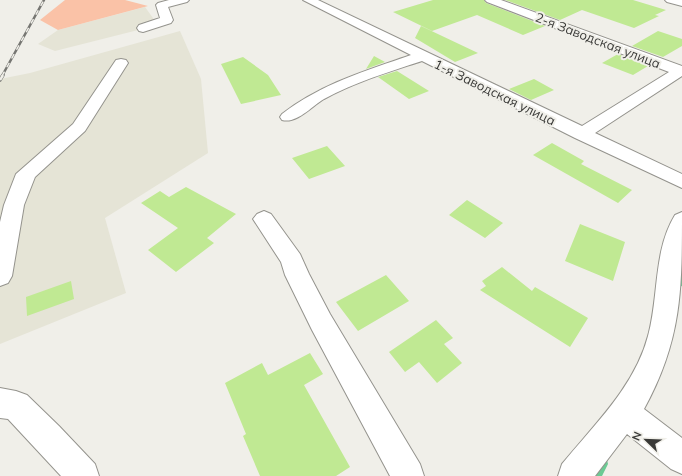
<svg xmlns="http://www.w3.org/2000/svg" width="682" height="476" viewBox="0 0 682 476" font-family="Mulish,sans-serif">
	<rect width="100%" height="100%" fill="#f0efe9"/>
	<path fill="#e5e4d6" d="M 145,7 L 158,25 L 55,51 L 38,44 L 58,30 Z
		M 180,31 L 201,79 L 208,153 L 105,218 L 126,293 L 0,344 L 0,79 L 30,73 Z"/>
	<path fill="#fac2a7" d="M 65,0 L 125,0 L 148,6 L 58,30 L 40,20 Z"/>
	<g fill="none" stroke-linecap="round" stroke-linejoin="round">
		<path fill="#6cca94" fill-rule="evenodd" d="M 682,267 L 682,286 L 679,287 L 676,286 L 675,284 L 678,270 L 679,268 Z
			M 603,459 L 607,460 L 608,464 L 602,476 L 591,476 L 599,460 Z"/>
	</g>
	<path fill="#c0e993" d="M 433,0 L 484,0 L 486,3 L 545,26 L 523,35 L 477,15 L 432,31 L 393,12 Z
		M 505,0 L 633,0 L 666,10 L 655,15 L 659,16 L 634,28 L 582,10 L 560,20 Z
		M 421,26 L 478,53 L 455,62 L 415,38 Z
		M 658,31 L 682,39 L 682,46 L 663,57 L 632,46 Z
		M 618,54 L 648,66 L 633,75 L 602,63 Z
		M 374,56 L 385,62 L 366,69 Z
		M 243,57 L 268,75 L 281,95 L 241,104 L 221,64 Z
		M 397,71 L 429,91 L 409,99 L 378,77 Z
		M 534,79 L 554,90 L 531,100 L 509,89 Z
		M 552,143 L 584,161 L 581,164 L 632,190 L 618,203 L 533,155 Z
		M 327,146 L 345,166 L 309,179 L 292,158 Z
		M 186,187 L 236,214 L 207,238 L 214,243 L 176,272 L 148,250 L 178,228 L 141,203 L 160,191 L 169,197 Z
		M 467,200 L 503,223 L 485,238 L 449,215 Z
		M 580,224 L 625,242 L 613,281 L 565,261 Z
		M 502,267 L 532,291 L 535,287 L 588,318 L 570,347 L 480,290 L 486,286 L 482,281 Z
		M 386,275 L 409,301 L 358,331 L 336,302 Z
		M 71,281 L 74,299 L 27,316 L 26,297 Z
		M 436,320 L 453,338 L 444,344 L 462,363 L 437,383 L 419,362 L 405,372 L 389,352 Z
		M 310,353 L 323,374 L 304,385 L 350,467 L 336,476 L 260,476 L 243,436 L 246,434 L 225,383 L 262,363 L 268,375 Z"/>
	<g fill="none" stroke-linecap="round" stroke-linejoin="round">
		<g stroke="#94938d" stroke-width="2">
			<path id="minor" d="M 169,0 L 189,0 L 187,2 L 168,7 L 173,20 L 171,23 L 143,32 L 139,31 L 137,28 L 139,25 L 160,18 L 156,5 L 158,3 Z
				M 303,0 L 318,0 L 582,126 L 669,72 L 487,2 L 485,0 L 501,0 L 682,66 L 682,76 L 595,133 L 682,174 L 682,188 L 575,138 L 422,61 C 389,72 355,82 324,99 C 312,106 297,124 282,120 L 280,117 L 282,114 C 321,84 365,71 411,55 Z
				M 665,0 L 682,0 L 682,6 L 667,2 Z
				M 121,59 L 126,60 L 128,63 L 85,131 L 35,177 L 24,205 L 12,276 L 8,283 L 0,286 L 0,222 L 4,205 L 16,174 L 73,124 L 116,60 Z
				M 264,211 L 271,214 L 300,254 L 309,274 L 330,314 L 420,464 L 424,476 L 390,476 L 312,330 L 285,275 L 281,262 L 253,219 L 257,214 Z
				M 682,212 C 682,289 682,340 644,409 L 682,438 L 682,474 L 671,469 L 627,434 L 595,476 L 558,476 L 562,464 C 594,425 635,386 648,336 C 659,297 653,251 675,215 Z
				M 0,388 L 16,391 L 27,395 L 59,426 L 95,464 L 99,476 L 61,476 L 8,419 L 0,418 Z"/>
		</g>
		<use href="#minor" fill="#fff" fill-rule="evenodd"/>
		<g stroke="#767672" stroke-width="2.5">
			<path id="rail-far1" d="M 2,76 L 44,0"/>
		</g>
		<g stroke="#767672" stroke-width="3.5">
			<path id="rail" d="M 0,80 L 3,75"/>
		</g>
		<use href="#rail-far1" stroke="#f0efe9" stroke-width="1.5" stroke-dasharray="5" stroke-linecap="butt"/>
		<use href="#rail" stroke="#f0efe9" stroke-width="2.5" stroke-dasharray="7" stroke-linecap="butt"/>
	</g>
	<g text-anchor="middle" stroke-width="4" stroke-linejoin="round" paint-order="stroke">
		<g font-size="13" fill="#393937" stroke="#f0efe9">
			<text transform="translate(598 40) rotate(21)" y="5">2-я Заводская улица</text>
			<text transform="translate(495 92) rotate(26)" y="5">1-я Заводская улица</text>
		</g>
	</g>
	<g transform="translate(646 440) rotate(293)" stroke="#f0efe9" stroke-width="3" paint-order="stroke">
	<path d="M0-3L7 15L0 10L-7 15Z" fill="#393937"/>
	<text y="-6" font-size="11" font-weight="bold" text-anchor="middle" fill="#393937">N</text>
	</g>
</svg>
